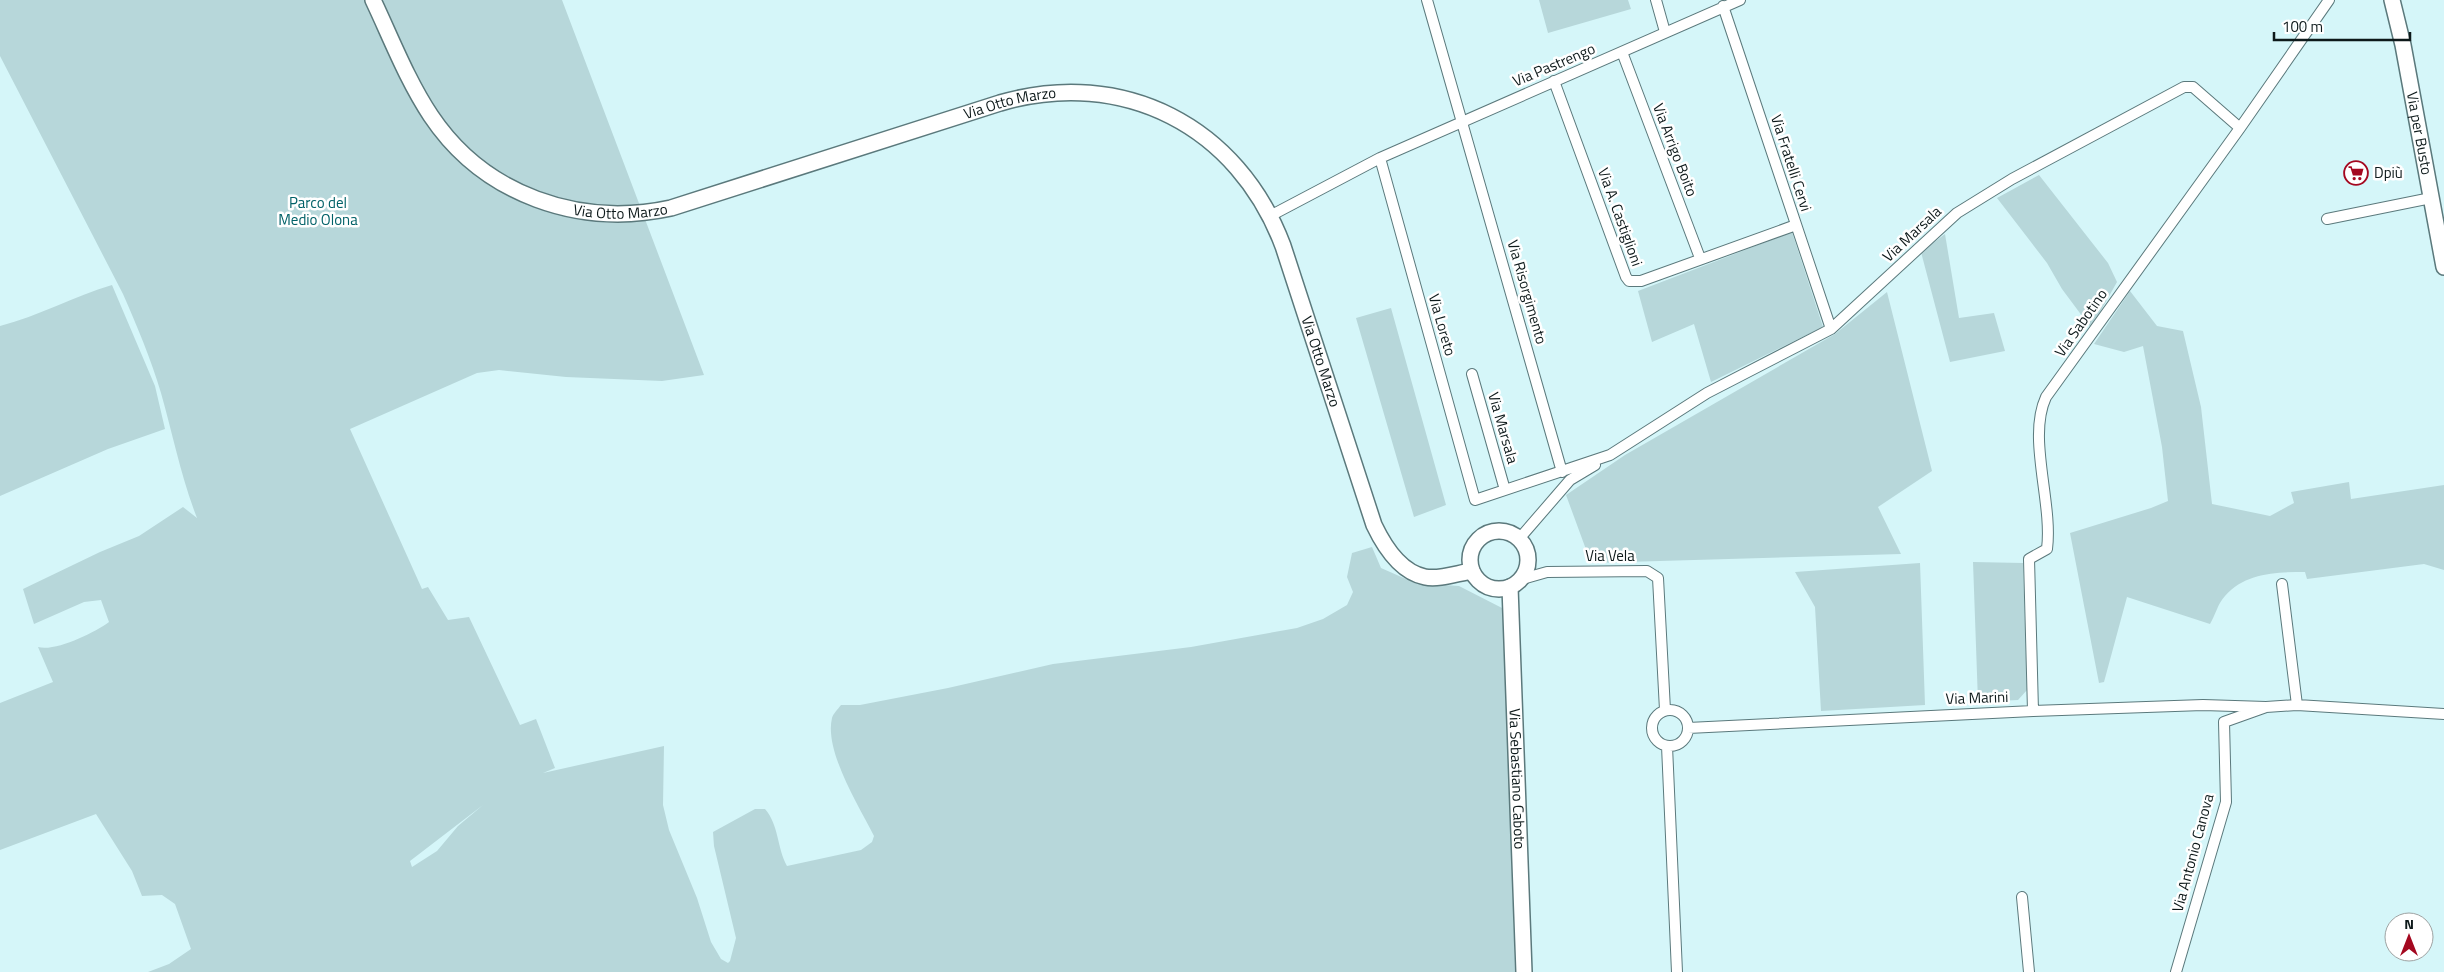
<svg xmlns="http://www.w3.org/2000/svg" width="2444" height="972" viewBox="0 0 2444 972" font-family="'Titillium Web',sans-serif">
	<rect width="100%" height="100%" fill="#d5f6f9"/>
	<path fill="#b7d7da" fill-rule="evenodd" d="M 0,0 L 562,0 L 704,375 L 662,381 L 566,377 L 499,370 L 477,373 L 350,429 L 422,589 L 428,587 L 448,620 L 469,617 L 520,725 L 536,719 L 555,768 L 543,773 L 664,746 L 663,805 L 669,830 L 697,898 L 711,942 L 721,959 L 728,963 L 730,961 L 736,938 L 714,846 L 713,832 L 755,809 L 765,809 C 779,825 777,848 787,866 L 861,850 L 872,842 L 874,836 C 859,806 824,751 832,718 C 833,714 838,709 841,705 L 860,705 L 948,688 L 1053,664 L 1191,647 L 1297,628 L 1323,619 L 1347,605 L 1353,592 L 1347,577 L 1352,553 L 1372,547 L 1381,568 L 1415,583 L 1459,586 L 1504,609 L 1515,972 L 148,972 L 169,964 L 191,949 L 175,904 L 162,895 L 142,896 L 132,871 L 96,814 L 0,850 L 0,703 L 53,682 L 38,647 C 55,652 94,633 109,622 L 101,600 L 84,602 L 34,624 L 23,589 L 100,552 L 139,536 L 183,507 L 197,518 C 181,477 173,435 161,393 C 151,359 137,326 123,294 L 0,56 ZM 483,805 L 458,826 L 437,851 L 412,867 L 410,861 Z
		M 1539,0 L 1628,0 L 1631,9 L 1548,33 Z
		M 2039,175 L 2108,263 L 2117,282 L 2091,328 L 2062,289 L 2047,263 L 1997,198 Z
		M 1792,232 L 1823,327 L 1711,382 L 1694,324 L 1652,342 L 1638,291 Z
		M 1945,234 L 1959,318 L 1994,313 L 2005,351 L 1950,362 L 1921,252 Z
		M 112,285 L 155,386 L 165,429 L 108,449 L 0,496 L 0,326 C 39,316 74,296 112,285 Z
		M 2130,291 L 2157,326 L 2183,331 L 2201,407 L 2212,504 L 2270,516 L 2294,503 L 2291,492 L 2349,482 L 2351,499 L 2444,485 L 2444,570 L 2424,564 L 2307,579 L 2305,572 C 2277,572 2245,573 2225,596 C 2218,603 2215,616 2210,624 L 2127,597 L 2104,682 L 2099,683 L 2070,533 L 2151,508 L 2168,501 L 2162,447 L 2143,346 L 2124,352 L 2094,344 Z
		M 1887,292 L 1932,471 L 1878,507 L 1901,554 L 1591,563 L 1566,495 L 1625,455 L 1835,334 Z
		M 1391,308 L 1446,505 L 1414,517 L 1356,318 Z
		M 1973,562 L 2023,563 L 2027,690 L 2018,700 L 1978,702 Z
		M 1920,563 L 1925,705 L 1821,711 L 1815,607 L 1795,572 Z"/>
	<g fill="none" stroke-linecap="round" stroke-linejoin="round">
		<g stroke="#5b797c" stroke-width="12">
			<path id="street" d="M 1427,0 L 1562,472
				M 1656,0 L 1665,32
				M 1723,6 L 1831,329
				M 1622,52 L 1700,258
				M 1554,81 L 1626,277 L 1629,281 L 1641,281 L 1796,225
				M 1380,158 L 1475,500 L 1610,455 L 1707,393 L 1831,329 L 1957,213 L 2012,179 L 2184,87 L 2193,87 L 2240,128
				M 1270,216 L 1380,158 L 1740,0
				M 2327,219 L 2431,198
				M 1472,374 L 1505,490
				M 1519,539 L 1570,480 L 1595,465
				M 1519,580 L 1547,572 L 1647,571 L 1658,578 L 1665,710
				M 2282,584 L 2297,705
				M1652 728a18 18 0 1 1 36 0a18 18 0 1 1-36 0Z
				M 2033,711 L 2029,559 L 2047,549 C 2053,502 2027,438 2046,397 L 2240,128 L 2329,0
				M 1688,728 L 2033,711 L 2203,705 L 2266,707
				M 1667,746 L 1677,972
				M 2022,897 L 2029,972
				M 2176,972 L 2226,802 L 2224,722 L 2266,707 L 2297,705 L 2444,714"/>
		</g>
		<g stroke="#5b797c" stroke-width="18">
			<g id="secondary">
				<path id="s1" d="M 373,0 C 391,38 407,80 431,116 C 484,195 579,228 671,208 L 1000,103 C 1123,67 1238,126 1283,246 L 1374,525 C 1384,546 1400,572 1425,577 C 1439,580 1458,573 1472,571"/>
				<path id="s2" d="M 2392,0 L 2403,45 L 2444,267"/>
				<circle cx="1499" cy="560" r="29"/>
				<path id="s3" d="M 1510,587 L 1524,972"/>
			</g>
		</g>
		<use href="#street" stroke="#fff" stroke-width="10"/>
		<use href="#secondary" stroke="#fff" stroke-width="15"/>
	</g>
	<defs>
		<g id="supermarket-ring" transform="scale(1.25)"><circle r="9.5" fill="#fff" stroke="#a40820" stroke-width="1.5"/><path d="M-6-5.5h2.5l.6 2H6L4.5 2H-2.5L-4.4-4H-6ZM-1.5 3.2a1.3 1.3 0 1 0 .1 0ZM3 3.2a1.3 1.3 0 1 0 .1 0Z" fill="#a40820"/></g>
	</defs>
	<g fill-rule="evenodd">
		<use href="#supermarket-ring" x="2356" y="173"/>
	</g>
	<g text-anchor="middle" stroke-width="5" stroke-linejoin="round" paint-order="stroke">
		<g font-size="15" fill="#0d191a" stroke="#fff">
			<text transform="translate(1554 65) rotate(-23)" y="5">Via Pastrengo</text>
			<text dy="5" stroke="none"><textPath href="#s1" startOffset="758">Via Otto Marzo</textPath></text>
			<text dy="5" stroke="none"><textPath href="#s2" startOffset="136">Via per Busto</textPath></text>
			<text transform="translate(1675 150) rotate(69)" y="5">Via Arrigo Boito</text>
			<text transform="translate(1791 163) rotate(72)" y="5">Via Fratelli Cervi</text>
			<text dy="5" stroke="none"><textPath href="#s1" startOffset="352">Via Otto Marzo</textPath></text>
			<text transform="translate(1620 217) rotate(70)" y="5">Via A. Castiglioni</text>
			<text transform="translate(1912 234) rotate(-43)" y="5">Via Marsala</text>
			<text transform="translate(1527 292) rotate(74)" y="5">Via Risorgimento</text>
			<text transform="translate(2081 323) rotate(-55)" y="5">Via Sabotino</text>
			<text transform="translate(1442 325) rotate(74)" y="5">Via Loreto</text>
			<text dy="5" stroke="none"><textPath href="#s1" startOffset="1221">Via Otto Marzo</textPath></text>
			<text transform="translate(1503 428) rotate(74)" y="5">Via Marsala</text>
			<text x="1610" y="561">Via Vela</text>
			<text transform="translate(1977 698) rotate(-2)" y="5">Via Marini</text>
			<text dy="5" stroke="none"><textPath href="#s3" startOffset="192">Via Sebastiano Caboto</textPath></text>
			<text transform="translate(2193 853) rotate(-75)" y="5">Via Antonio Canova</text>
		</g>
		<g font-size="15" fill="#0d191a" stroke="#fff" text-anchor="start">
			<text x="2374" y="178">Dpiù</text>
		</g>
		<g font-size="15" fill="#006168" stroke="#fff">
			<text x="318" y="208">Parco del<tspan x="318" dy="17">Medio Olona</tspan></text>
		</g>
	</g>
	<g transform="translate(2409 937)"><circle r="24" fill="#ffffff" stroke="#9ea3a3"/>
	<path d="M0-4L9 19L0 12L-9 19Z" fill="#a40820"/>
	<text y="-8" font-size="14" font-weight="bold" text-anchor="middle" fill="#0d191a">N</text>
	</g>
	<path d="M2274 32v8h136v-8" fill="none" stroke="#0d191a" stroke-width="2.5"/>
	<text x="2282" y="32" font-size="15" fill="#0d191a" stroke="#ffffff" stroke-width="4" paint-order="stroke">100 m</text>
</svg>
